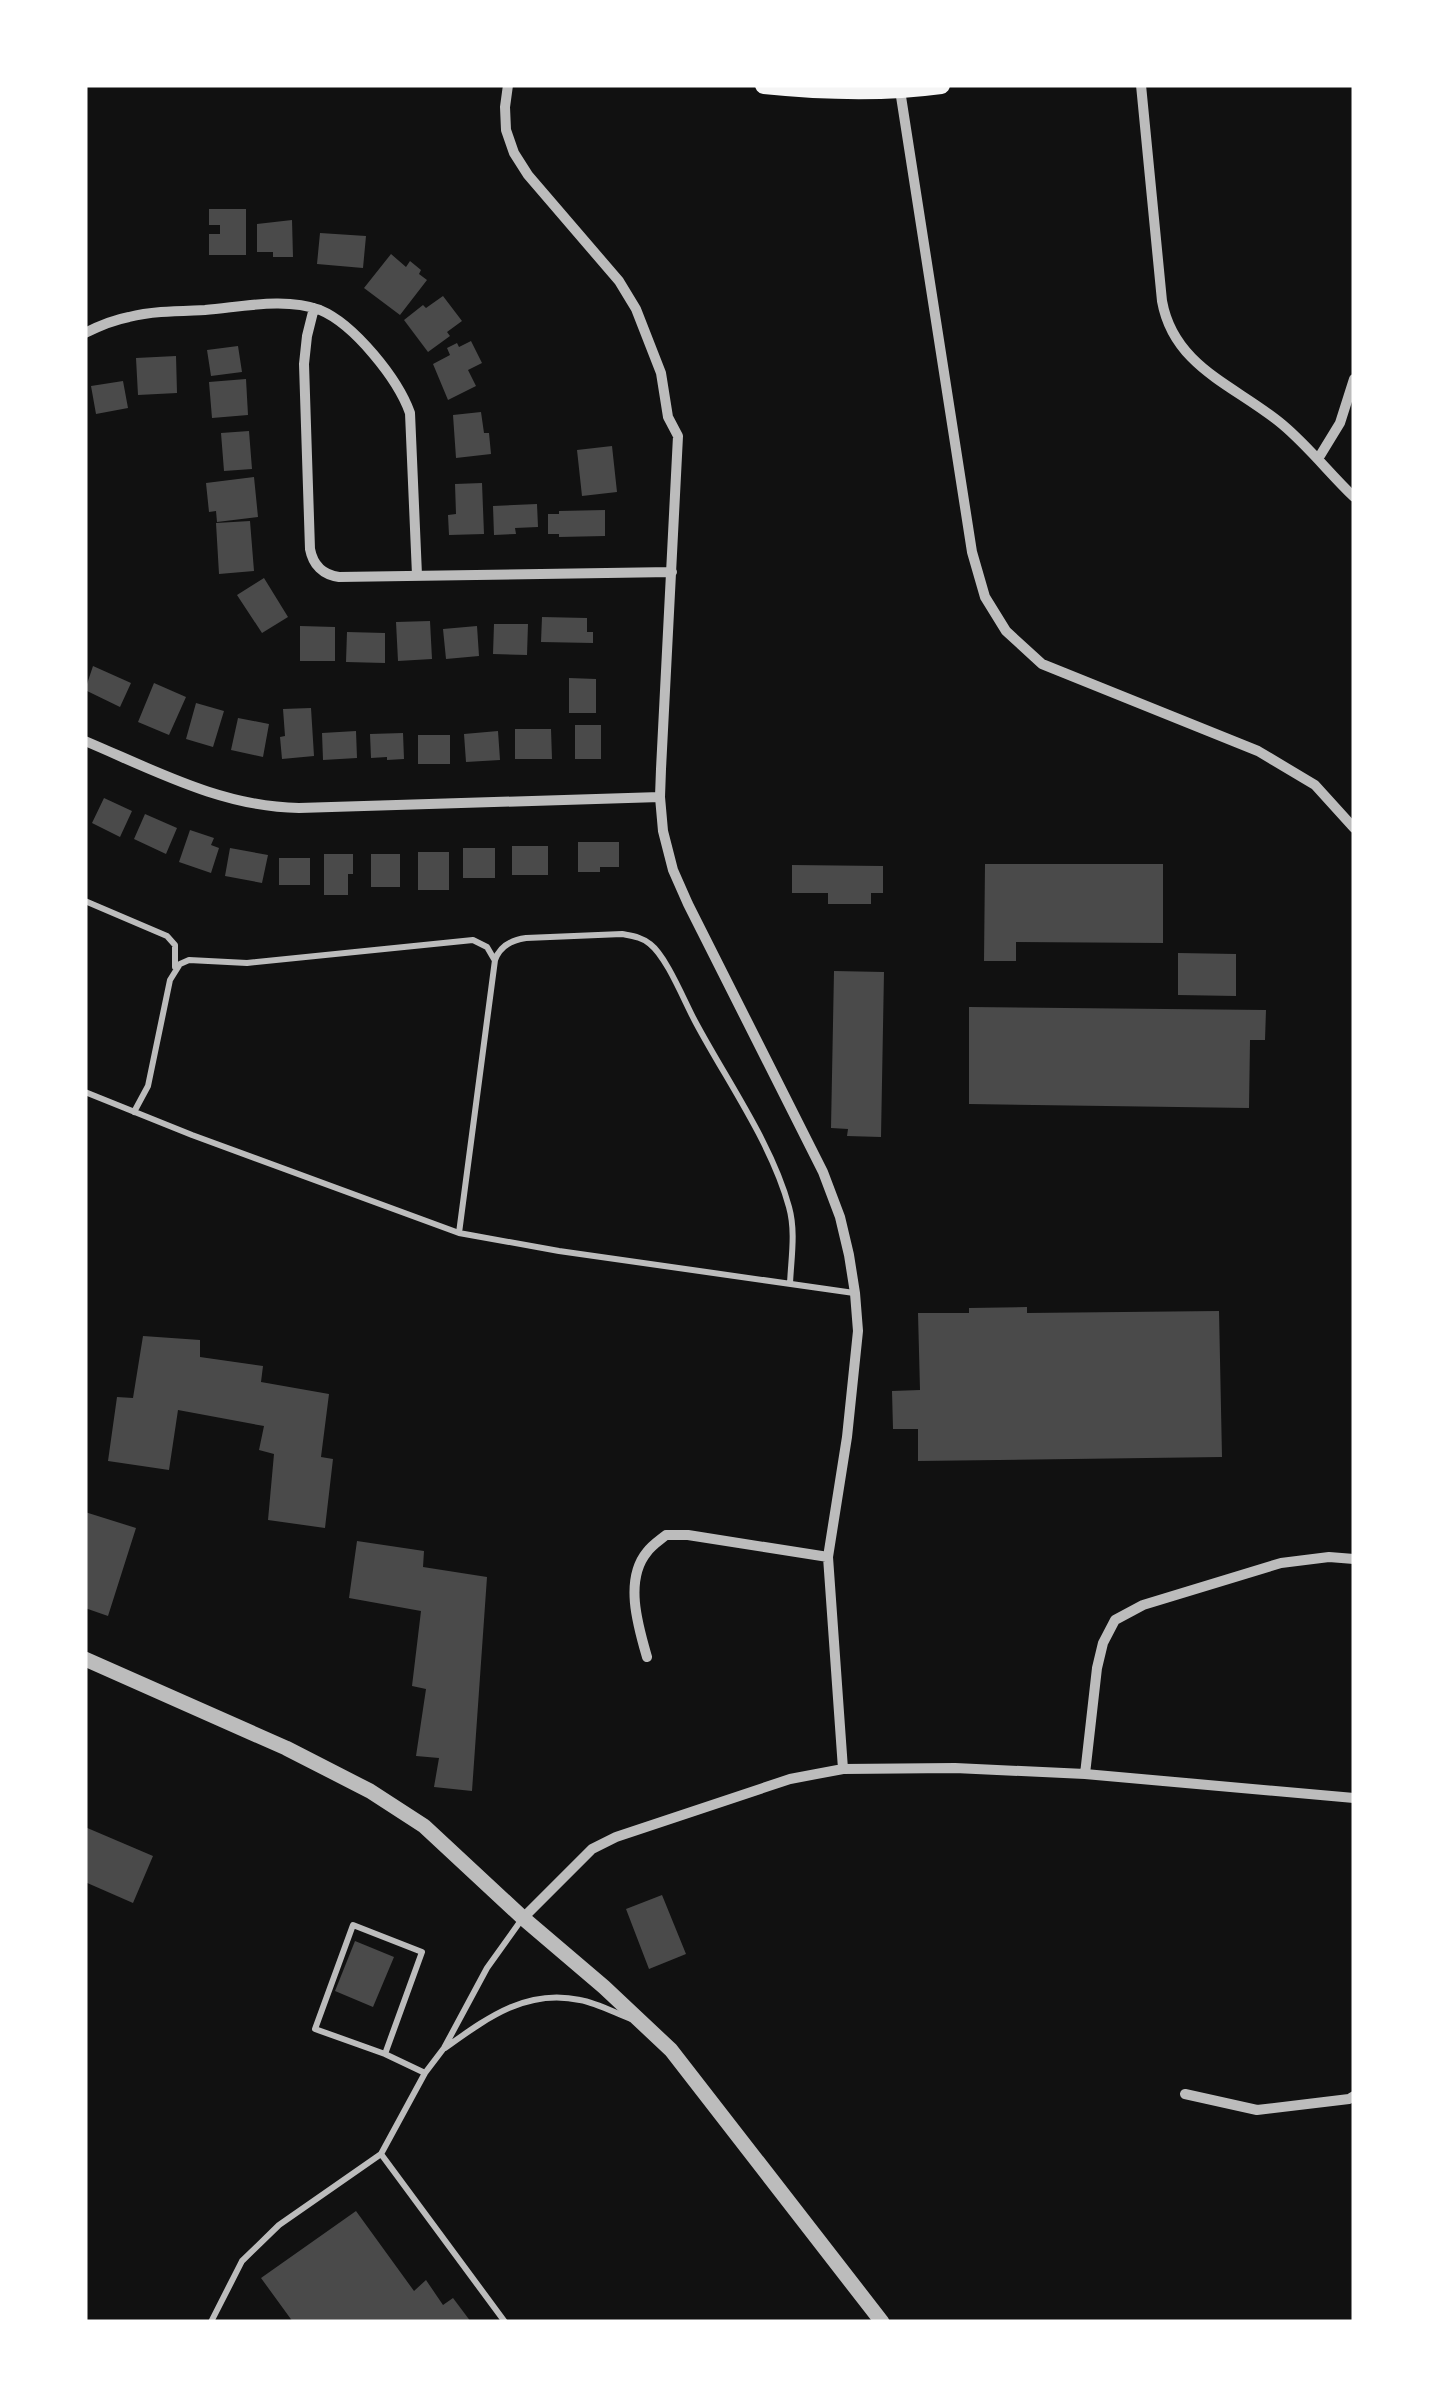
<svg xmlns="http://www.w3.org/2000/svg" width="1439" height="2407" viewBox="0 0 1439 2407" font-family="'DM Sans',sans-serif">
	<rect width="100%" height="100%" fill="#111"/>
	<path fill="#4a4a4a" d="M 209,209 L 246,209 L 246,255 L 209,255 L 209,234 L 220,234 L 220,225 L 209,225 Z
		M 292,220 L 293,257 L 273,257 L 273,252 L 257,252 L 257,224 Z
		M 320,233 L 366,236 L 363,268 L 317,264 Z
		M 391,254 L 406,267 L 410,261 L 421,270 L 419,274 L 427,280 L 400,315 L 364,288 Z
		M 443,296 L 462,321 L 447,332 L 450,336 L 428,352 L 404,320 L 423,305 L 426,308 Z
		M 471,341 L 482,363 L 468,370 L 476,386 L 448,400 L 433,364 L 450,355 L 447,348 L 457,343 L 459,347 Z
		M 238,346 L 242,372 L 211,376 L 207,350 Z
		M 176,356 L 177,393 L 138,395 L 136,358 Z
		M 246,379 L 248,415 L 212,418 L 209,382 Z
		M 123,381 L 128,408 L 96,414 L 91,386 Z
		M 481,412 L 484,433 L 489,433 L 491,454 L 456,458 L 453,415 Z
		M 249,431 L 252,469 L 224,471 L 221,433 Z
		M 612,446 L 617,492 L 582,496 L 577,450 Z
		M 254,477 L 258,517 L 217,522 L 216,511 L 209,512 L 206,483 Z
		M 482,483 L 484,534 L 449,535 L 448,515 L 456,514 L 455,484 Z
		M 537,504 L 538,527 L 515,528 L 516,534 L 494,535 L 493,506 Z
		M 605,510 L 605,536 L 559,537 L 559,534 L 548,534 L 548,514 L 559,514 L 559,511 Z
		M 250,521 L 254,571 L 219,574 L 216,523 Z
		M 264,578 L 288,617 L 262,633 L 237,595 Z
		M 542,617 L 587,618 L 587,632 L 593,632 L 593,643 L 541,642 Z
		M 430,621 L 432,659 L 398,661 L 396,622 Z
		M 494,624 L 528,624 L 527,655 L 493,654 Z
		M 300,626 L 335,627 L 335,661 L 300,661 Z
		M 477,626 L 479,656 L 446,659 L 443,629 Z
		M 347,632 L 385,633 L 385,663 L 346,662 Z
		M 93,666 L 131,683 L 120,707 L 85,690 Z
		M 569,678 L 596,679 L 596,713 L 569,713 Z
		M 154,683 L 186,697 L 169,735 L 138,722 Z
		M 196,703 L 224,711 L 213,747 L 186,739 Z
		M 311,708 L 314,756 L 282,759 L 280,737 L 285,736 L 283,709 Z
		M 238,718 L 269,724 L 263,757 L 231,750 Z
		M 575,725 L 601,725 L 601,759 L 575,759 Z
		M 515,729 L 551,729 L 552,759 L 515,759 Z
		M 356,731 L 357,758 L 323,760 L 322,733 Z
		M 498,731 L 500,760 L 466,762 L 464,734 Z
		M 403,733 L 404,759 L 387,760 L 387,757 L 371,758 L 370,734 Z
		M 418,735 L 450,735 L 450,764 L 418,764 Z
		M 104,798 L 132,811 L 120,837 L 92,823 Z
		M 145,814 L 177,828 L 166,854 L 134,839 Z
		M 190,830 L 214,838 L 211,845 L 219,848 L 211,873 L 179,862 Z
		M 578,842 L 619,842 L 619,867 L 600,867 L 600,872 L 578,872 Z
		M 512,846 L 548,846 L 548,875 L 512,875 Z
		M 230,848 L 268,855 L 262,883 L 225,876 Z
		M 463,848 L 495,848 L 495,878 L 463,878 Z
		M 418,852 L 449,852 L 449,890 L 418,890 Z
		M 324,854 L 353,854 L 353,874 L 348,874 L 348,895 L 324,895 Z
		M 371,854 L 400,854 L 400,887 L 371,887 Z
		M 279,858 L 310,858 L 310,885 L 279,885 Z
		M 985,864 L 1163,864 L 1163,943 L 1016,942 L 1016,961 L 984,961 Z
		M 792,865 L 883,866 L 883,893 L 871,893 L 871,904 L 828,904 L 828,893 L 792,893 Z
		M 1178,953 L 1236,954 L 1236,996 L 1178,995 Z
		M 834,971 L 884,972 L 881,1137 L 847,1136 L 848,1129 L 831,1128 Z
		M 969,1007 L 1266,1010 L 1265,1040 L 1250,1040 L 1249,1108 L 969,1104 Z
		M 1027,1307 L 1027,1313 L 1219,1311 L 1222,1457 L 918,1461 L 918,1429 L 893,1429 L 892,1391 L 920,1390 L 918,1313 L 969,1313 L 969,1308 Z
		M 143,1336 L 200,1340 L 200,1357 L 263,1366 L 261,1382 L 329,1394 L 321,1457 L 333,1459 L 325,1528 L 268,1520 L 274,1454 L 259,1450 L 264,1426 L 178,1410 L 169,1470 L 108,1461 L 117,1397 L 133,1398 Z
		M 85,1512 L 136,1528 L 108,1616 L 85,1608 Z
		M 357,1541 L 424,1551 L 423,1567 L 487,1577 L 472,1791 L 434,1787 L 439,1758 L 416,1756 L 426,1689 L 412,1686 L 421,1611 L 349,1598 Z
		M 85,1827 L 153,1856 L 133,1903 L 85,1882 Z
		M 662,1895 L 686,1954 L 649,1969 L 626,1909 Z
		M 355,1941 L 394,1957 L 373,2007 L 335,1991 Z
		M 356,2211 L 414,2291 L 426,2280 L 443,2305 L 453,2298 L 471,2322 L 293,2322 L 261,2278 Z"/>
	<g fill="none" stroke-linecap="round" stroke-linejoin="round">
		<path stroke="#bcbcbc" stroke-width="6" d="M 85,901 L 167,936 L 175,945 L 175,967
			M 85,1092 L 192,1135 L 459,1233 L 559,1251 L 854,1293
			M 134,1112 L 148,1086 L 170,980 L 180,964 L 189,960 L 247,963 L 473,940 L 487,947 L 494,959
			M 459,1233 L 495,960 C 500,946 511,940 526,938 L 622,934 C 632,936 642,937 650,944 C 667,957 685,1003 696,1023 C 727,1081 772,1144 789,1207 C 796,1232 791,1259 790,1284
			M 445,2048 C 486,2019 526,1988 580,2000 C 597,2003 615,2013 631,2019
			M 385,2054 L 422,1952 L 353,1925 L 315,2029 L 385,2054 L 425,2073
			M 381,2154 L 505,2322
			M 211,2322 L 242,2261 L 279,2225 L 381,2154 L 425,2073 L 444,2048 L 487,1968 L 522,1919"/>
		<path stroke="#bcbcbc" stroke-width="10" d="M 508,85 L 505,107 L 506,130 L 514,153 L 528,175 L 619,281 L 636,309 L 661,373 L 668,417 L 678,436 L 661,769 L 660,797 L 663,831 L 673,870 L 688,904 L 823,1172 L 840,1217 L 849,1255 L 855,1293 L 858,1331 L 847,1437 L 828,1557 L 843,1769
			M 1141,85 L 1162,301 C 1174,368 1237,386 1283,425 C 1309,447 1330,474 1354,497
			M 900,90 L 972,552 L 985,597 L 1006,631 L 1042,664 L 1258,751 L 1315,785 L 1354,828
			M 314,308 L 307,336 L 304,364 L 310,549 C 313,565 323,575 339,577 L 672,572
			M 85,333 C 99,326 113,320 129,317 C 153,311 180,311 205,310 C 242,307 285,297 320,310 C 354,324 398,379 410,413 L 417,575
			M 1318,459 L 1340,423 L 1354,379
			M 85,741 C 154,770 222,807 299,808 L 660,797
			M 647,1657 C 638,1626 624,1580 647,1552 C 652,1545 660,1540 666,1535 L 688,1535 L 828,1557
			M 1085,1774 L 1097,1668 L 1103,1643 L 1115,1620 L 1143,1605 L 1281,1563 L 1329,1557 L 1354,1559
			M 523,1918 L 592,1849 L 616,1837 L 790,1779 L 843,1769 L 955,1768 L 1085,1774 L 1354,1798
			M 1185,2094 L 1257,2110 L 1349,2099 L 1354,2096"/>
		<path stroke="#bcbcbc" stroke-width="15" d="M 85,1659 L 286,1748 L 370,1791 L 424,1826 L 523,1918 L 604,1987 L 671,2050 L 882,2322"/>
		<path stroke="#f5f5f5" stroke-width="18" d="M 764,85 C 823,91 882,93 941,85"/>
	</g>
	<rect width="1439" height="2407" fill="none" stroke="#ffffff" stroke-width="175"/>
</svg>
